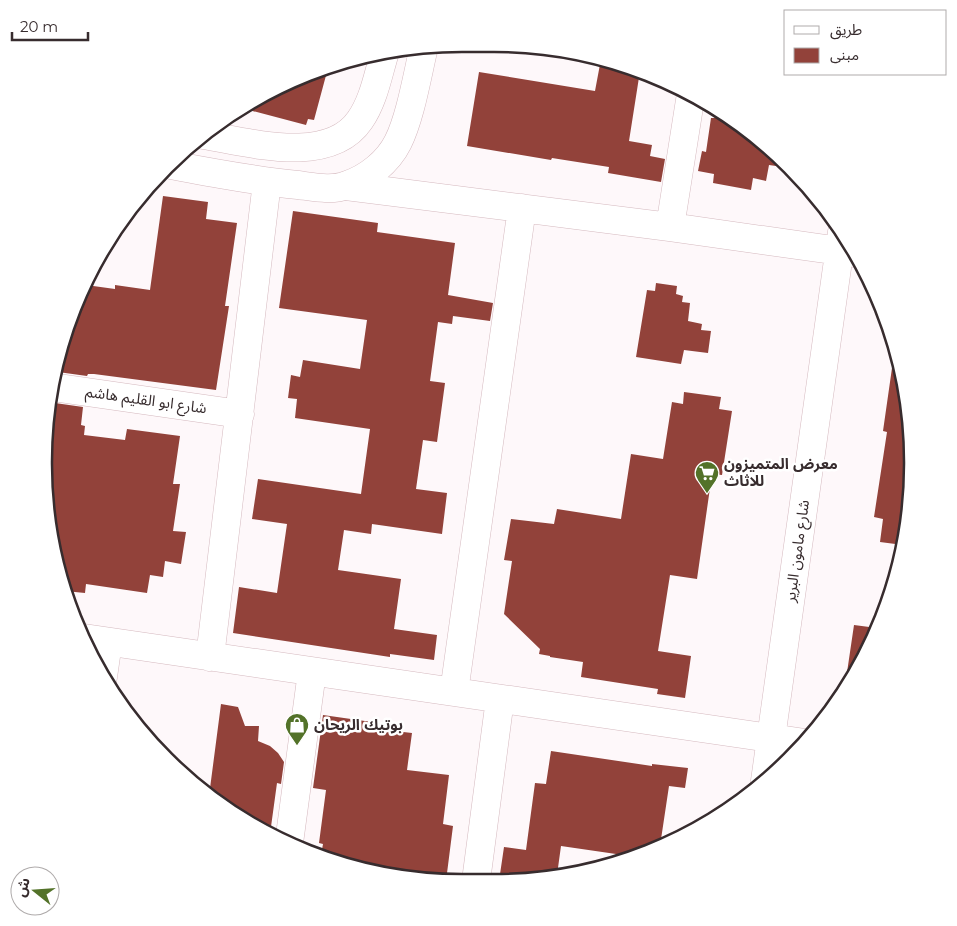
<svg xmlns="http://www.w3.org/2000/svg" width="957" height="926" viewBox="0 0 957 926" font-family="Montserrat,'Noto Sans Arabic',sans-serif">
	<rect width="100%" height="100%" fill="#fef8fa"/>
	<path fill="#92423a" d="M 601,59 L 628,66 L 640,71 L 629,141 L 652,145 L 650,156 L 665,159 L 661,182 L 608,173 L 609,167 L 552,158 L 551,160 L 467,146 L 479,72 L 595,91 Z
		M 328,68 L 314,120 L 308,119 L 306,125 L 245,109 L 302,76 Z
		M 717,109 L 770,148 L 790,168 L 769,165 L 766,181 L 753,178 L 751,190 L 713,183 L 714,174 L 698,171 L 702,151 L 706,152 L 711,118 L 715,118 Z
		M 163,196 L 208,202 L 206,219 L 237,223 L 225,306 L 229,306 L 216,390 L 94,374 L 88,374 L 87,376 L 58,372 L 58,361 L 66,328 L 86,285 L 115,289 L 115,285 L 150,290 Z
		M 293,211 L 378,223 L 377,232 L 455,243 L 448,295 L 493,303 L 490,321 L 453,316 L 452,324 L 438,322 L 430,381 L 445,383 L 437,442 L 423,440 L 416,489 L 447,493 L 442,534 L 372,524 L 371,534 L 344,530 L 338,570 L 401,579 L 394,629 L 437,635 L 434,660 L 390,654 L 390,657 L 233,633 L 239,587 L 277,593 L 287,524 L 252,519 L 258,479 L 361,494 L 370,429 L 295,418 L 297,399 L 288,398 L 291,375 L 300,377 L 303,360 L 360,369 L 367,320 L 279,308 Z
		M 656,283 L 677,286 L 676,294 L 683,296 L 682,302 L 690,303 L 688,321 L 702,324 L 701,330 L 711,331 L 708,353 L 684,350 L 681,364 L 636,357 L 647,290 L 655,291 Z
		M 894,354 L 899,354 L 911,427 L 906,468 L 911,469 L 910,517 L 903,545 L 880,542 L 883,519 L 874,517 L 887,432 L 883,431 Z
		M 684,392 L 721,397 L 719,409 L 732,411 L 722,475 L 712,474 L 697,579 L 670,575 L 658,651 L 691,656 L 685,698 L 657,694 L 658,689 L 581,677 L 583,662 L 550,657 L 550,656 L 539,654 L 540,649 L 504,614 L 512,561 L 504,560 L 511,519 L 554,524 L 557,509 L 621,519 L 631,454 L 663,459 L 672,402 L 683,404 Z
		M 55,403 L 83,407 L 81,425 L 85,426 L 84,435 L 125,440 L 127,429 L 180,436 L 173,484 L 180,484 L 173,531 L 186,532 L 181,564 L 165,561 L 163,577 L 150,575 L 147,593 L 86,584 L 85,593 L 65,591 L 45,491 L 46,444 L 51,406 L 55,406 Z
		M 854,625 L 877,628 L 857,672 L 847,686 L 845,686 Z
		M 221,704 L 238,707 L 245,726 L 259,726 L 258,741 L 270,746 L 278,753 L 284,762 L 281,784 L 277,783 L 270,834 L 209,796 Z
		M 323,715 L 386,724 L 386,730 L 412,733 L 407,770 L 449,775 L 443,824 L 453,826 L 446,881 L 435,881 L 354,868 L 321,855 L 323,844 L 319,843 L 326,790 L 313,788 Z
		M 551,751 L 652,766 L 652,764 L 688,768 L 685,788 L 669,786 L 660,846 L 614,864 L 616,854 L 561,846 L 557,875 L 522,881 L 499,881 L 504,847 L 526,850 L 535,783 L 546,784 Z"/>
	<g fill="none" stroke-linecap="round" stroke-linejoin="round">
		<g stroke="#d5b9bf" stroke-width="29">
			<path id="minor" d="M 346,186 L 670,227 L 854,253
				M 670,227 L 691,94
				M 52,387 L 240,414
				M 84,638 L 805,743
				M 210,657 L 267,182
				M 103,677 L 108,642
				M 454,692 L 522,208
				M 765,781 L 842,232
				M 289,843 L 312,672
				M 476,881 L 500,699"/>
		</g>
		<g stroke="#d5b9bf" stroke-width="29">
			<path id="major" d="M 203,135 C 248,142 329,166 360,120 C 374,100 378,74 385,52
				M 171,165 C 213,173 255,181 298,185 C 314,187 332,191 347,185 C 368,178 388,162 398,142 C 410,118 417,77 423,51"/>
		</g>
		<use href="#minor" stroke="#fff" stroke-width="28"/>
		<use href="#major" stroke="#fff" stroke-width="28"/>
	</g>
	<defs>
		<g id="supermarket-pin" transform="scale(1.25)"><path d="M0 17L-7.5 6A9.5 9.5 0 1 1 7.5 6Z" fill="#537229" stroke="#fff"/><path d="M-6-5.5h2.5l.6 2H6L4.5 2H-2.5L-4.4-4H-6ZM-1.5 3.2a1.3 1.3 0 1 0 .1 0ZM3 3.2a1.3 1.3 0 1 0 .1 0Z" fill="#fff"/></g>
		<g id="shop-pin" transform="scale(1.25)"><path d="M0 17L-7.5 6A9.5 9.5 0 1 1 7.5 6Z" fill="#537229" stroke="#fff"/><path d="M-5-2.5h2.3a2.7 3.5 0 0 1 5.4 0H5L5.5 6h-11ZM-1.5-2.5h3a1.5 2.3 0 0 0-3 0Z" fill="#fff"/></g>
	</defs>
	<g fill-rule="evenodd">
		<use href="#supermarket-pin" x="707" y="473"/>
		<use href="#shop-pin" x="297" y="725"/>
	</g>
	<g text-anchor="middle" stroke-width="5" stroke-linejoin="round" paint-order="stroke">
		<g font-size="15" fill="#372c2e" stroke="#fff">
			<text transform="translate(146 400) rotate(8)" y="5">شارع ابو القليم هاشم</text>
			<text transform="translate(797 551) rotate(-82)" y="5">شارع مامون البرير</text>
		</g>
		<g font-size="15" font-weight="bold" fill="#372c2e" stroke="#fff" text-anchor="start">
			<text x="724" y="469">معرض المتميزون<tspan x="724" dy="17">للاثاث</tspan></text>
			<text x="314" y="730">بوتيك الريحان</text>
		</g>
	</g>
	<path d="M0 0H957V926H0ZM462 52H494A410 410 0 0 1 904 462V464A410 410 0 0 1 494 874H462A410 410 0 0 1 52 464V462A410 410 0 0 1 462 52Z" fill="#fff" fill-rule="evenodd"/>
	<path fill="none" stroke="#372c2e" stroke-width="2.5" d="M462 52H494A410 410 0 0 1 904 462V464A410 410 0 0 1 494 874H462A410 410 0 0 1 52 464V462A410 410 0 0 1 462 52Z"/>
	<rect x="784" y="10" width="162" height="65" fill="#ffffff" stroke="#afabab"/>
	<rect x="794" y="26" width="25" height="8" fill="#ffffff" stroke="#afabab"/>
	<text x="830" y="35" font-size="15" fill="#372c2e">طريق</text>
	<rect x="794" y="48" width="25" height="15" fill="#92423a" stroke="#afabab"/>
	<text x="830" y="60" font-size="15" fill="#372c2e">مبنى</text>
	<g transform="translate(35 891) rotate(287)"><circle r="24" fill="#ffffff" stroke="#afabab"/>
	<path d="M0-4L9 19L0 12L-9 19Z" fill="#537229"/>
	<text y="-8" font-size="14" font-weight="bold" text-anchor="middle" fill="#372c2e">ش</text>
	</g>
	<path d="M12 32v8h76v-8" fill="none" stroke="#372c2e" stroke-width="2.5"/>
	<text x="20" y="32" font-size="15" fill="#372c2e" stroke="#ffffff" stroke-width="4" paint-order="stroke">20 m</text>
</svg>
